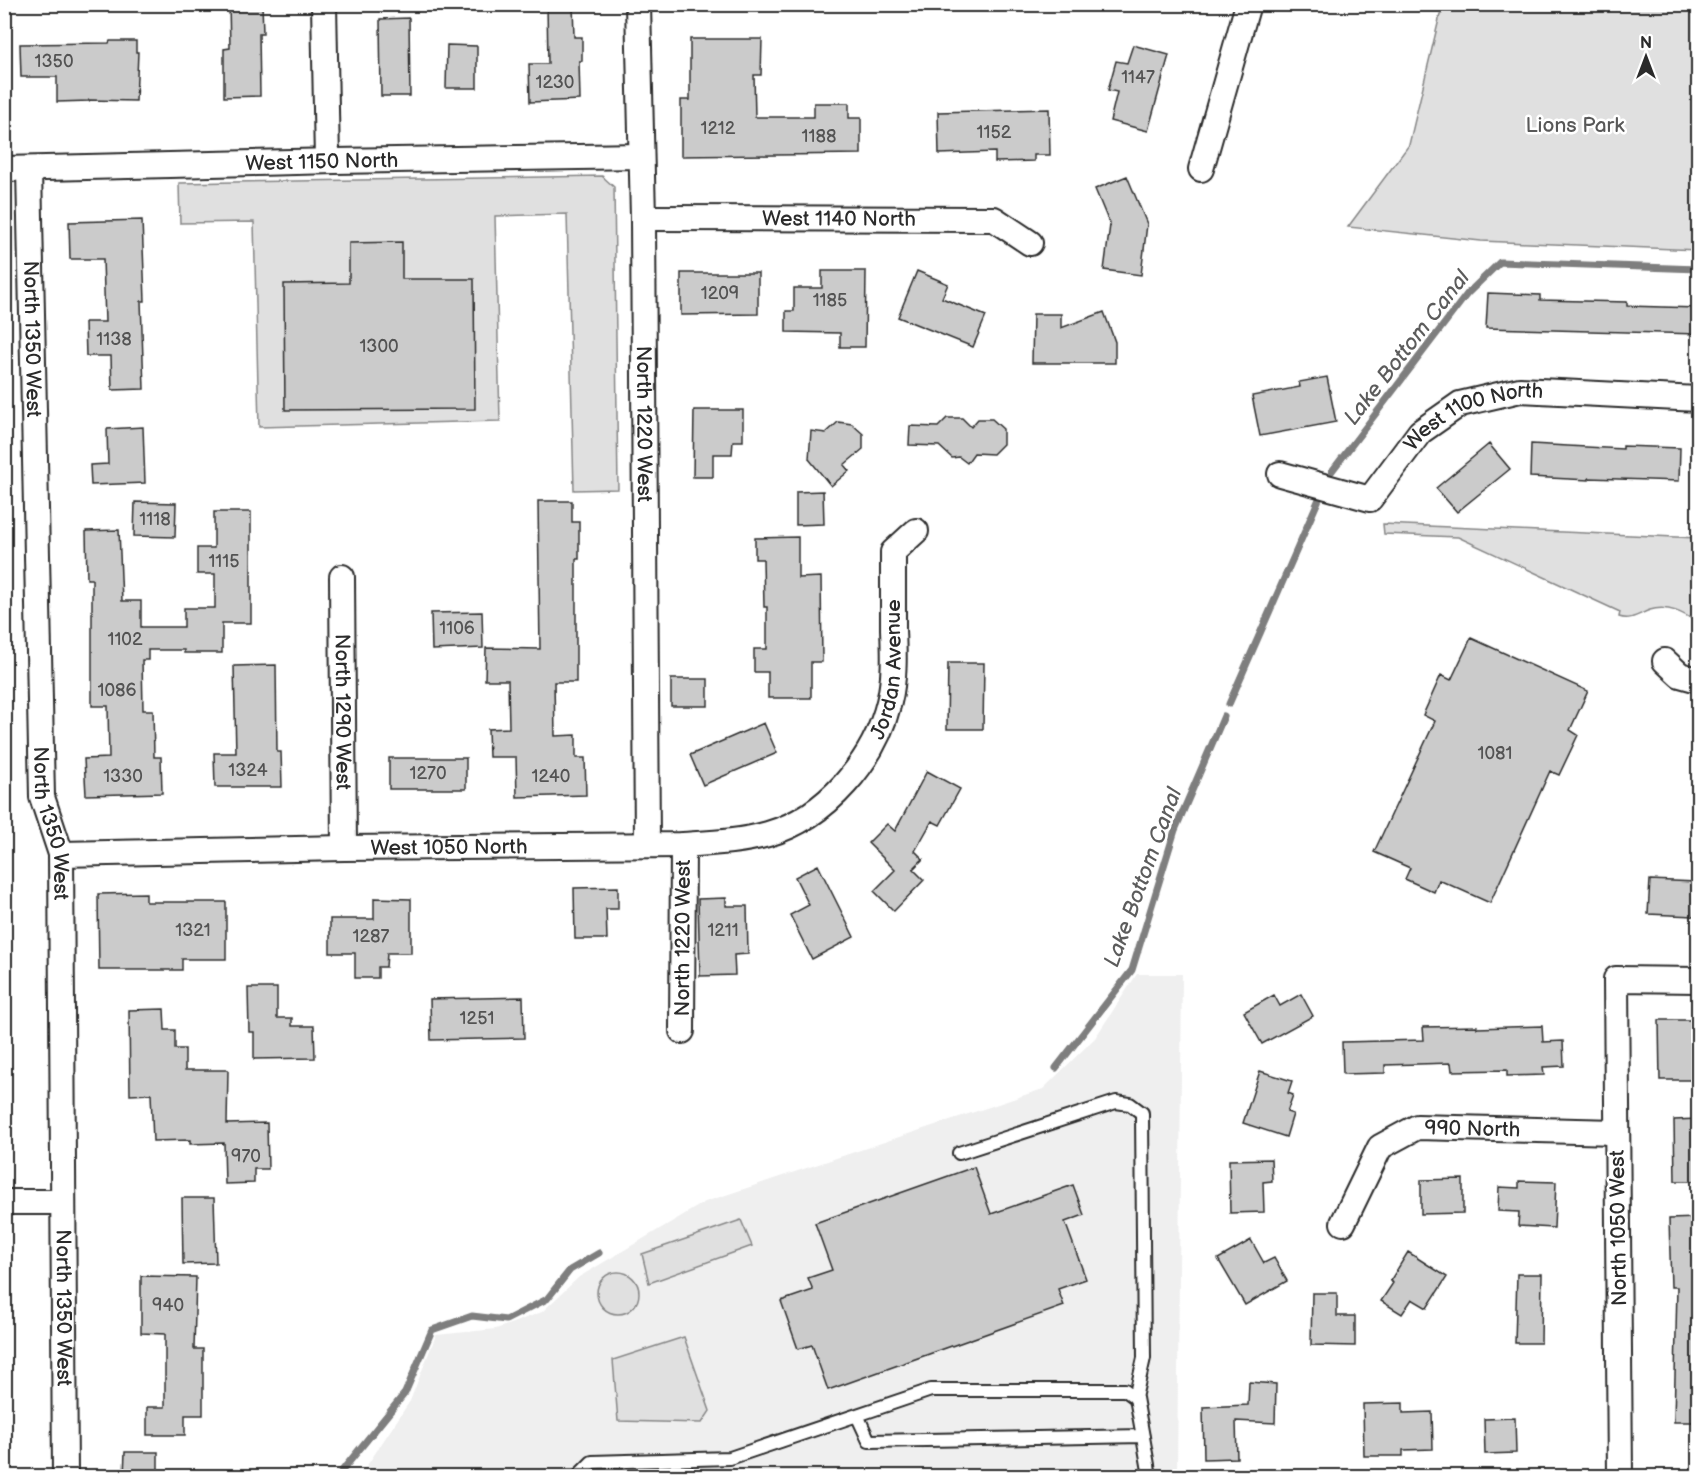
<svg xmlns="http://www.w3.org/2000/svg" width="1703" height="1481" viewBox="0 0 1703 1481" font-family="'Balsamiq Sans',sans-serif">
	<rect width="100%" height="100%" fill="#fff"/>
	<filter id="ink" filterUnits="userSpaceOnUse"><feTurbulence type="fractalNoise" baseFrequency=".0167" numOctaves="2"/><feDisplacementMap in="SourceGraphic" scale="12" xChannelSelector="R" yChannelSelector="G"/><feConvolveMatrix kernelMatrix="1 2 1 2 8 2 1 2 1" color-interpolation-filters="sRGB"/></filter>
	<g filter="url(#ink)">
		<path fill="#efefef" d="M 1137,974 L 1182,974 L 1177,1476 L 360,1476 L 410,1401 L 436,1335 L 496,1329 L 542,1312 L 579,1277 L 705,1202 L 1043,1089 L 1095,1038 Z"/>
		<path fill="#e0e0e0" stroke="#868686" stroke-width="1.5" d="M 1450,5 L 1698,5 L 1698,250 L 1481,241 L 1348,227 L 1409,145 L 1440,15 Z
			M 602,176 L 614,187 L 618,489 L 574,490 L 567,214 L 495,216 L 500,421 L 259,427 L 254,222 L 180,223 L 179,183 Z
			M 1383,524 L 1698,538 L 1698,623 C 1685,614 1668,604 1650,610 C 1639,614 1631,621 1619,617 L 1620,612 L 1458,537 L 1384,534 Z
			M 741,1220 L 752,1246 L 649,1283 L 642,1254 Z
			M597 1293a21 21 0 1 1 42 0a21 21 0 1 1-42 0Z
			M 684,1337 L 710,1411 L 702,1423 L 618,1421 L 613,1360 Z"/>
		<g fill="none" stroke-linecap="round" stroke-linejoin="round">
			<path stroke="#7e7e7e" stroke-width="7" d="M 1332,471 L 1467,294 L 1500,262 L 1698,269
				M 1229,704 L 1319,499
				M 1056,1068 L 1132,970 L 1175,830 L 1224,716
				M 342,1476 L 341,1472 L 405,1393 L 432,1330 L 472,1316 L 506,1320 L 547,1299 L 570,1270 L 599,1253"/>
		</g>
		<path fill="#cbcbcb" stroke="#2b2b2b" stroke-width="1.5" d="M 229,4 L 262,4 L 263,34 L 259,34 L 260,96 L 224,97 L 224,49 L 230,48 Z
			M 547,4 L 573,4 L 574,37 L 582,37 L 582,61 L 579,61 L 580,100 L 530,102 L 529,64 L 548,64 Z
			M 409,18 L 410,96 L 381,96 L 380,19 Z
			M 690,39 L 762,39 L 761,75 L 754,75 L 755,117 L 814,117 L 814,103 L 849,103 L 849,118 L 861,118 L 861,154 L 681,156 L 681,100 L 690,100 Z
			M 110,41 L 136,41 L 136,52 L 138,52 L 136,101 L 89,100 L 89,101 L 57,102 L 57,77 L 21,77 L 20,44 L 109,43 Z
			M 447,45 L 477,46 L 477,88 L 446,88 Z
			M 1133,45 L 1169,55 L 1148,131 L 1110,121 L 1117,92 L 1108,90 L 1116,61 L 1127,63 Z
			M 1049,109 L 1050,155 L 1034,155 L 1034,161 L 995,162 L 995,152 L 939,154 L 938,112 Z
			M 1127,176 L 1147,224 L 1141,275 L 1104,270 L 1110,225 L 1095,189 Z
			M 142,220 L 145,301 L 141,301 L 144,389 L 112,390 L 111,356 L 86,356 L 85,322 L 105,322 L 103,259 L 70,259 L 69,222 Z
			M 402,242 L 402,279 L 474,279 L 475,409 L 285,410 L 284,284 L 349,283 L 349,243 Z
			M 822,271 L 866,271 L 865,347 L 840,347 L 840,333 L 786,332 L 786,311 L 794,311 L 794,288 L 822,288 Z
			M 917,271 L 948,284 L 942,298 L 986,316 L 973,347 L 898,317 Z
			M 681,273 L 758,273 L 758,314 L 681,315 Z
			M 1488,293 L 1540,295 L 1540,300 L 1627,302 L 1627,306 L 1698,308 L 1698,334 L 1486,328 Z
			M 1104,312 L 1115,342 L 1115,363 L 1032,363 L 1033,314 L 1061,314 L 1061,328 Z
			M 1327,377 L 1336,422 L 1260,436 L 1252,396 L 1300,387 L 1299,382 Z
			M 694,410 L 743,410 L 743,441 L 733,441 L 732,454 L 713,454 L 713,477 L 693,477 Z
			M 947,418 L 962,418 L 971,427 L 978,419 L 992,419 L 1003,429 L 1003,444 L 993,454 L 974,453 L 967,463 L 959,457 L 952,458 L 939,446 L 909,445 L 910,426 L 938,427 Z
			M 838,422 L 852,424 L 863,434 L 863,449 L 844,465 L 849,471 L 831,486 L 809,459 L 811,431 L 826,433 Z
			M 143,427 L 145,483 L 91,485 L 90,465 L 108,464 L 107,429 Z
			M 1489,444 L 1510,469 L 1457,512 L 1436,488 Z
			M 1531,444 L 1623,449 L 1623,446 L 1680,448 L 1679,481 L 1589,478 L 1589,480 L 1530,477 Z
			M 823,491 L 824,524 L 796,525 L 796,492 Z
			M 538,501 L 572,501 L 572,522 L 579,522 L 579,559 L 576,559 L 576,682 L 554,682 L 555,736 L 576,735 L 576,758 L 585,758 L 586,795 L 517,797 L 516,757 L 489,757 L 488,729 L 509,728 L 508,680 L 485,680 L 486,648 L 540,649 Z
			M 135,502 L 176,503 L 175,537 L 134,536 Z
			M 214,512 L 251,512 L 251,623 L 222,623 L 222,653 L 184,653 L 184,650 L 148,650 L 148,660 L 142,660 L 143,710 L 153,710 L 154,757 L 161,757 L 162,793 L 86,795 L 84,759 L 109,758 L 108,706 L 92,706 L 92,579 L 87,579 L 86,531 L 119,530 L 122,601 L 141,601 L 141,627 L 184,627 L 184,608 L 215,608 L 215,574 L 197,574 L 197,548 L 214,548 Z
			M 798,537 L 798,578 L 821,577 L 822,662 L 811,662 L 811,698 L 768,698 L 768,672 L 754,672 L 754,649 L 767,649 L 767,607 L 764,607 L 763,559 L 755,559 L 755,538 Z
			M 482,612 L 483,648 L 432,650 L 431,613 Z
			M 1471,638 L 1588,691 L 1570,730 L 1578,735 L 1559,775 L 1550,771 L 1490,903 L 1439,880 L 1434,892 L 1405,879 L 1410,868 L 1374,852 L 1435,721 L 1423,715 L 1441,675 L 1451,680 Z
			M 948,663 L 984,663 L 983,729 L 947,729 Z
			M 276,665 L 277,752 L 281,752 L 282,787 L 215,787 L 214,753 L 236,753 L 234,666 Z
			M 671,679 L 708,679 L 708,706 L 671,706 Z
			M 764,723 L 777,753 L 703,785 L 690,755 Z
			M 389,758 L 466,758 L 466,789 L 389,789 Z
			M 927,771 L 960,789 L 940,825 L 932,821 L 915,851 L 923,859 L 913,869 L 924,880 L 894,911 L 874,891 L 895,870 L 868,843 L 887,824 L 895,831 Z
			M 818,865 L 854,937 L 812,959 L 790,915 L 809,905 L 795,877 Z
			M 1650,880 L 1696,882 L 1694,916 L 1648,914 Z
			M 618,887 L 618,909 L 606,909 L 607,939 L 575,939 L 574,888 Z
			M 146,893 L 146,902 L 226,902 L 226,959 L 182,959 L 182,970 L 99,970 L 98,894 Z
			M 374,898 L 411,899 L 411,953 L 387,953 L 386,967 L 378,967 L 378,978 L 355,978 L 355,953 L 330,953 L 330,919 L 374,919 Z
			M 726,898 L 726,906 L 747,906 L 748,954 L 734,955 L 735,975 L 700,976 L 698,899 Z
			M 248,988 L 277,988 L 277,1018 L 292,1018 L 292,1026 L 314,1026 L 315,1058 L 254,1059 L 254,1032 L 249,1032 Z
			M 1301,994 L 1313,1016 L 1262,1044 L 1244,1012 L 1274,995 L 1280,1006 Z
			M 523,997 L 524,1038 L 431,1040 L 430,999 Z
			M 164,1009 L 165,1030 L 175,1030 L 175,1049 L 185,1049 L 185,1070 L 228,1070 L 227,1124 L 267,1123 L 268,1169 L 254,1169 L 254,1183 L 225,1184 L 224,1143 L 190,1144 L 190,1140 L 153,1141 L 151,1094 L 130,1095 L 129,1010 Z
			M 1659,1020 L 1698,1020 L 1698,1080 L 1660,1080 Z
			M 1477,1026 L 1477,1028 L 1542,1026 L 1543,1042 L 1563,1041 L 1564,1066 L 1543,1067 L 1544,1075 L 1507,1076 L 1507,1070 L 1452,1071 L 1451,1063 L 1385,1065 L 1385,1073 L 1343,1074 L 1342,1042 L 1424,1040 L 1423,1027 Z
			M 1260,1071 L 1292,1081 L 1288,1093 L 1293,1095 L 1287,1112 L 1293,1114 L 1286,1137 L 1243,1123 Z
			M 1698,1119 L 1698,1181 L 1675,1181 L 1674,1120 Z
			M 1271,1159 L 1272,1181 L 1263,1182 L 1264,1212 L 1230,1213 L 1229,1160 Z
			M 974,1167 L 991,1214 L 1073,1185 L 1084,1215 L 1065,1222 L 1086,1279 L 1058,1289 L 1064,1306 L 828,1390 L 812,1345 L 798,1349 L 781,1301 L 813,1290 L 808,1278 L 832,1270 L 815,1223 Z
			M 1463,1179 L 1463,1213 L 1421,1214 L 1421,1180 Z
			M 1519,1181 L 1556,1182 L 1554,1228 L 1518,1226 L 1519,1212 L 1498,1211 L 1499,1187 L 1519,1188 Z
			M 182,1198 L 214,1198 L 216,1263 L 183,1264 Z
			M 1698,1218 L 1698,1422 L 1674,1422 L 1677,1287 L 1671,1287 L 1669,1219 Z
			M 1251,1240 L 1264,1263 L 1274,1258 L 1287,1281 L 1245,1305 L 1218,1259 Z
			M 1408,1252 L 1447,1277 L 1427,1308 L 1412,1299 L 1402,1314 L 1381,1301 L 1393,1283 L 1390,1281 Z
			M 1517,1274 L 1542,1274 L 1541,1343 L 1515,1343 Z
			M 141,1276 L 196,1277 L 194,1349 L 203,1349 L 203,1415 L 185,1415 L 185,1435 L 147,1435 L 147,1407 L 165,1407 L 165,1334 L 141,1333 Z
			M 1312,1293 L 1337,1293 L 1337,1316 L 1355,1316 L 1355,1346 L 1311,1345 Z
			M 1249,1382 L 1276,1384 L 1275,1423 L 1236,1421 L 1237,1458 L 1204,1459 L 1203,1407 L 1248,1405 Z
			M 1403,1403 L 1403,1413 L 1432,1412 L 1433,1449 L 1403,1450 L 1403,1456 L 1364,1456 L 1363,1404 Z
			M 1515,1418 L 1516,1453 L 1485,1454 L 1484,1419 Z
			M 125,1452 L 158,1452 L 158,1476 L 124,1476 Z"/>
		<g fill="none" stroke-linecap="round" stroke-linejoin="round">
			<g stroke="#2b2b2b" stroke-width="16">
				<path id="lane" d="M 959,1153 L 1116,1102 L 1130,1104 L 1142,1113 L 1144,1358 L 1135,1398
					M 857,1415 L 869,1441 L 1143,1436
					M 582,1476 L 581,1473 L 592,1462 L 730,1458 L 931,1390 L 1125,1390 L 1136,1398 L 1150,1476"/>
			</g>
			<g stroke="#2b2b2b" stroke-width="28">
				<g id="street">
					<path d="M 324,4 L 327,161"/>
					<path id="s1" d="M 638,4 L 643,218 L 647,844"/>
					<path id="s2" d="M 4,169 L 335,161 L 641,156"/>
					<path id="s3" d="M 29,169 L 42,797 L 61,854 L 65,1476"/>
					<path d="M 1201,169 L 1248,4"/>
					<path id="s4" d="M 643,218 L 994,219 L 1030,243"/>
					<path id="s5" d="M 1280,474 L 1370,499 L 1420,432 L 1460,404 L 1520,390 L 1698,399"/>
					<path id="s6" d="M 342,577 L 344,848"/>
					<path d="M 1665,661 L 1680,675 L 1698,680"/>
					<path id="s7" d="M 61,854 L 344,848 L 683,845 C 712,843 740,842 768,834 C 827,817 875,760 889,702 C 895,678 894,653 893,629 C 893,603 893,578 893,552 L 916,531"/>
					<path id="s8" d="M 682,1031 L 683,845"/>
					<path d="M 4,1202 L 63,1202"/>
					<path id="s9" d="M 1343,1223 L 1380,1147 L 1417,1127 L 1617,1132"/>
					<path d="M 1620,1476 L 1616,979 L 1698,980"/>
				</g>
			</g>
			<use href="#lane" stroke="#fff" stroke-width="12"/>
			<use href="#street" stroke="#fff" stroke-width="24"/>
		</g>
	</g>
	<g text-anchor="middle" stroke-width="5" stroke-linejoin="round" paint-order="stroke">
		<g font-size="18" fill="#535353">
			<text x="54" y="67">1350</text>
			<text x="1138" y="83">1147</text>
			<text x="555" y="88">1230</text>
			<text x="718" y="134">1212</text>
			<text x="994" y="138">1152</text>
			<text x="819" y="142">1188</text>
			<text x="720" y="299">1209</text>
			<text x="830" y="306">1185</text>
			<text x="114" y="345">1138</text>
			<text x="379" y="352">1300</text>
			<text x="155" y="525">1118</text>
			<text x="224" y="567">1115</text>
			<text x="457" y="634">1106</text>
			<text x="125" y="645">1102</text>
			<text x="117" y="696">1086</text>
			<text x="1495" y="759">1081</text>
			<text x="248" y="776">1324</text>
			<text x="428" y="779">1270</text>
			<text x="123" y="782">1330</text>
			<text x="551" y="782">1240</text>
			<text x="193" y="936">1321</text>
			<text x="723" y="936">1211</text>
			<text x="371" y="942">1287</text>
			<text x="477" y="1024">1251</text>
			<text x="246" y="1162">970</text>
			<text x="168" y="1311">940</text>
		</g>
		<g font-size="21" fill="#585858" stroke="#fff">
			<text x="1575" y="132">Lions Park</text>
		</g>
		<g font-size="21" fill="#2b2b2b" stroke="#fff">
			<text dy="7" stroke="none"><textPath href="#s2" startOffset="318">West 1150 North</textPath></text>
			<text dy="7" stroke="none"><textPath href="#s4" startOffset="196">West 1140 North</textPath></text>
			<text dy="7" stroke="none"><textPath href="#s3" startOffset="170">North 1350 West</textPath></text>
			<text dy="7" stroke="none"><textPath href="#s1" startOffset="420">North 1220 West</textPath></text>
			<text dy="7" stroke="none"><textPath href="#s5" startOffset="234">West 1100 North</textPath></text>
			<text dy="7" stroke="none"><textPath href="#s7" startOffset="927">Jordan Avenue</textPath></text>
			<text dy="7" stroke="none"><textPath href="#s6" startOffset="135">North 1290 West</textPath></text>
			<text dy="7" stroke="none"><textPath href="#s3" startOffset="656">North 1350 West</textPath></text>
			<text dy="7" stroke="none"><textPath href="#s7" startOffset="388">West 1050 North</textPath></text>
			<text dy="7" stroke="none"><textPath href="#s8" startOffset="93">North 1220 West</textPath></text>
			<text dy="7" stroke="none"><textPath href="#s9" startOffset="182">990 North</textPath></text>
			<text transform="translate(1618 1228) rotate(-91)" y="7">North 1050 West</text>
			<text dy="7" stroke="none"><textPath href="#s3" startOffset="1142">North 1350 West</textPath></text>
		</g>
		<g font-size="22" font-style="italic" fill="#5c5c5c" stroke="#fff">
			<text transform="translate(1406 347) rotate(-52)" y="8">Lake Bottom Canal</text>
			<text transform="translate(1142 877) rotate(-70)" y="8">Lake Bottom Canal</text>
		</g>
	</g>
	<rect width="1703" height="1481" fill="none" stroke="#fff" stroke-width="24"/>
	<rect x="12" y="12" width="1679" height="1457" fill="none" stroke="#2b2b2b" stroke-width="2" filter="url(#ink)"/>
	<g transform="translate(1646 57)" stroke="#ffffff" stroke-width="4.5" paint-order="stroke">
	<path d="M0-4.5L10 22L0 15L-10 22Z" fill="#2b2b2b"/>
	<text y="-9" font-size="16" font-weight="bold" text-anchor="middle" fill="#2b2b2b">N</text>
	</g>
</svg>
